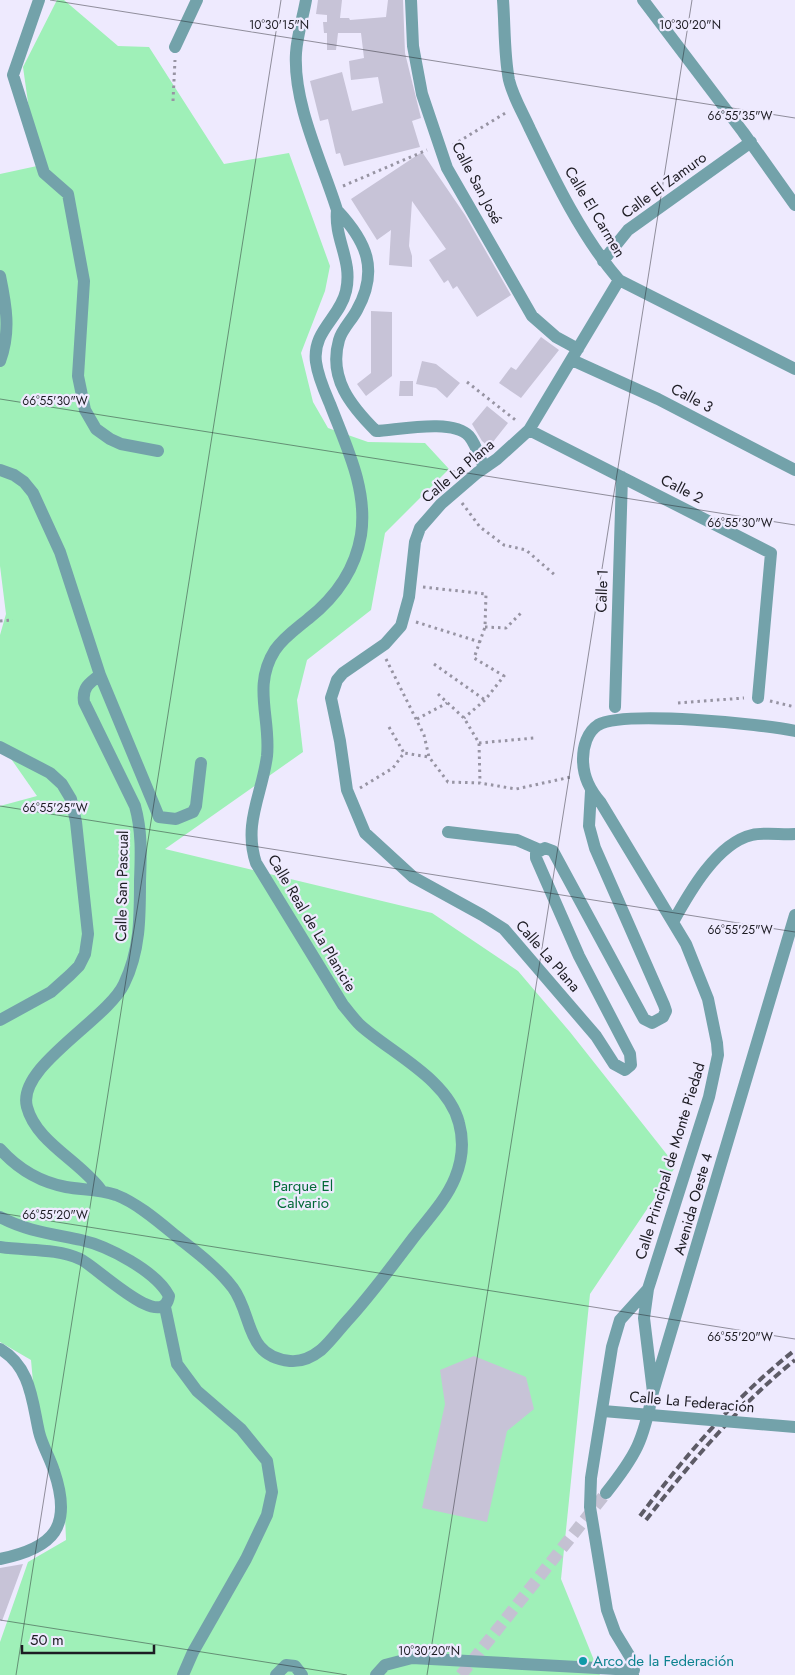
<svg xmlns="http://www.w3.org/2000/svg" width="795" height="1675" viewBox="0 0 795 1675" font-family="Jost,sans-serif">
	<rect width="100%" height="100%" fill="#eeeafe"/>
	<path fill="#9ff0b8" d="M 57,0 L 64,0 L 118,46 L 149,47 L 224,164 L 289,153 L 330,266 L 325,291 L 301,353 L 313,402 L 328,428 L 368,442 L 425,443 L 449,469 L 385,533 L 371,610 L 307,660 L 297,700 L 303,752 L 165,849 L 432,913 L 518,971 L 570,1032 L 676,1166 L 590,1294 L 561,1579 L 600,1675 L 0,1675 L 0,1642 L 28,1562 L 66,1540 L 64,1491 L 38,1438 L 31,1360 L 0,1342 L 0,806 L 37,796 L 0,743 L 0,635 L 6,614 L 0,566 L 0,174 L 37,166 L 23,67 Z"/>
	<path fill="#c7c3d7" d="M 318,0 L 342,0 L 340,18 L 349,18 L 350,20 L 386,17 L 388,0 L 403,0 L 405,53 L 421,118 L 412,121 L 420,147 L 344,166 L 340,153 L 336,154 L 328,119 L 320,121 L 310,81 L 342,72 L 352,111 L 383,103 L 378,77 L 351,80 L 349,61 L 364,58 L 361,33 L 338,33 L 336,50 L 327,50 L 327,33 L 324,33 L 323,22 L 327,22 L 327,15 L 316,14 Z
		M 422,152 L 465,215 L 511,295 L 477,317 L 457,286 L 453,289 L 448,280 L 444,283 L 429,260 L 446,249 L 412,201 L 409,246 L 412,256 L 412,267 L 389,265 L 391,230 L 377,240 L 351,199 Z
		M 371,311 L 392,312 L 392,376 L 366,396 L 357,384 L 371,373 Z
		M 541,337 L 559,350 L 521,398 L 499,383 L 511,367 L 516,370 Z
		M 422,361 L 436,364 L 460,383 L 447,398 L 436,388 L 416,384 Z
		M 400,381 L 413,381 L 413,396 L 399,396 Z
		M 487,406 L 508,423 L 489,447 L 482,441 L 472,424 Z
		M 474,1356 L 526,1377 L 534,1409 L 507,1431 L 487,1522 L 422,1508 L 445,1404 L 440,1370 Z
		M 23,1564 L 2,1621 L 0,1620 L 0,1568 Z"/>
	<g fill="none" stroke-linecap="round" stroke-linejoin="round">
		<path stroke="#c4c1d2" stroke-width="12" stroke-dasharray="12 6" stroke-linecap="butt" d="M 461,1675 L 606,1493"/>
		<path stroke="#9794a3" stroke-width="3" stroke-dasharray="2.5 4" stroke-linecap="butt" d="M 173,101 L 175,60
			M 453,145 L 507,112
			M 343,186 L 427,150
			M 467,382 L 518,422
			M 462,503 L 480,527 L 504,545 L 526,550 L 556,576
			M 423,587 L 486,594 L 485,627 L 474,658 L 504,676 L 485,700 L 464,718
			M 0,621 L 13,620
			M 416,622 L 480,642
			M 485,627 L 506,628 L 521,613
			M 386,659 L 424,735 L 429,757 L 448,782 L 480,783 L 516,789 L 571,777
			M 434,664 L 485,700
			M 438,694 L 464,718 L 479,743 L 480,783
			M 770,701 L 795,707
			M 678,703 L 744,698
			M 417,719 L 447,703
			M 389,727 L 404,753
			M 479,743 L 534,738
			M 360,788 L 393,768 L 404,753 L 429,757"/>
		<path stroke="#73a2aa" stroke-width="12" d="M 39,0 L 13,75 L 44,173 L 68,194 L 84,281 L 78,376 L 85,410 L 96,429 L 110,439 L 121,444 L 158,451
			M 411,0 L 413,46 L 422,94 L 447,168 L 532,316 L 556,337 L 578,349
			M 503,0 C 505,26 504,55 509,80 C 513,97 523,113 530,129 C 555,181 582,237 619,280 L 795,369
			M 643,0 L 743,132 L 795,205
			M 175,47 L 197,0
			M 337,210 C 367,242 379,270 357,310 C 352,320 342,329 339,340 C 328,378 351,406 376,431 C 398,430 453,418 469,436 C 476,444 480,458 484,468
			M 603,261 L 628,230 L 751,142
			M 0,276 C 6,305 11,332 0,361
			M 572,360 L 658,399 L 795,470
			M 529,430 L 771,553 L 758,698
			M 0,470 L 14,475 L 24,482 L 33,493 L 60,552 L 100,675 L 159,817 L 176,819 L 193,812 L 196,806 L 201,763
			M 100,675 C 89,683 82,688 84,702 L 135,806 C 142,831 141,855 140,881 C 140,918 140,951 124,984 C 107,1020 16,1067 27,1107 C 36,1142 80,1161 101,1190
			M 615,707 L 622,477
			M 0,747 L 50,773 L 62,784 L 71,799 L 76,822 L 88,934 L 85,954 L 79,966 L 70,975 L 51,992 L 0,1020
			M 591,791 L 589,826 L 595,848 L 664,1005 L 666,1011 L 663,1017 L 652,1023 L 644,1019 L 553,851 L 545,848 L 536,853 L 536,858 L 579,956 L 630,1054 L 631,1065 L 625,1070 L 614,1064 L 596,1036 L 504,929 L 482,915 L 413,877 L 365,833 L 347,790 L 340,741 L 331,698 L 337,680 L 343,673 L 385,644 L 401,626 L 409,597 L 415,542 L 420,528 L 441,504 L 477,473 L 497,459 L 529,430 L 619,280
			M 448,832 L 517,840 L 540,850
			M 673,922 C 689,893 717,843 752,835 C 765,832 782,835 795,834
			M 0,1149 C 17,1168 40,1182 66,1187 C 83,1190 99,1189 116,1195 C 137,1203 159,1222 176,1236 C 196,1252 218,1268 233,1288 C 253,1315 245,1357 290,1361 C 302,1362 311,1358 321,1350 C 331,1341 338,1331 347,1321 C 371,1295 392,1266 414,1237 C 428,1219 446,1200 455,1178 C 462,1161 464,1141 459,1123 C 448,1079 391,1053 360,1025 C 354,1019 349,1012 343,1005 L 256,863 C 243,823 262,795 267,756 C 271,718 252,686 275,650 C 284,637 296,629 308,619 C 336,597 355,571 361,535 C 368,489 346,446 330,404 C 324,390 318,377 316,362 C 312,331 340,318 346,291 C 353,260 334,240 337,210 C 322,162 293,104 296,53 C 297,36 303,17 306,0
			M 0,1217 C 26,1231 53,1234 81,1240 C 108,1246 156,1271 169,1296 C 163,1334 95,1265 80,1259 C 56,1248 26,1251 0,1247
			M 165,1307 L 177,1364 L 197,1391 L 241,1429 L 267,1461 L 272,1492 L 267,1515 L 246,1559 L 193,1652 L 183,1675
			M 0,1349 C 31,1367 32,1401 39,1432 C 42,1445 50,1458 54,1471 C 73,1527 54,1548 0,1559
			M 653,1392 L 644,1318 L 648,1289 L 709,1097 L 718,1055 L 717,1043 L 708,999 L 686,944 L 601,803 C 590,790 583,777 583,759 C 583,747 587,732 598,725 C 623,710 763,724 795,731
			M 606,1493 C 637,1454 643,1441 653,1392 L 795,915
			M 276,1675 L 286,1665 L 295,1666 L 302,1675
			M 376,1675 L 385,1665 L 412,1658 L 634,1670
			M 633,1675 L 632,1660 L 615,1632 L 607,1610 L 590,1507 L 591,1478 L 612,1347 L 620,1320 L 648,1289"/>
		<path stroke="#5d5b66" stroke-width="4" stroke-dasharray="8 4" stroke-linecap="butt" d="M 640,1516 C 686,1455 735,1397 795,1350
			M 646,1520 C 691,1462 738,1406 795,1360"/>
		<path stroke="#73a2aa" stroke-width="12" d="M 603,1411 L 795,1427"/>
	</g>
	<path fill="none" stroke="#1d1c23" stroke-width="1" stroke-opacity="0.45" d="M 50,0 L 795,118M 0,399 L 795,525M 0,806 L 795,932M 0,1213 L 795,1339M 0,1620 L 347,1675M 16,1675 L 281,0M 427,1675 L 692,0"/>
	<circle fill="#0f9aa8" stroke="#eeeafe" stroke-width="2" cx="583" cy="1661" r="5"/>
	<g text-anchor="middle" stroke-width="4.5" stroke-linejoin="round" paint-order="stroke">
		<g font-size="15" fill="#1d1c23" stroke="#eeeafe">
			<text transform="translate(477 183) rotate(62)" y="5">Calle San José</text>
			<text transform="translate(664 185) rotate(-36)" y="5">Calle El Zamuro</text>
			<text transform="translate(595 212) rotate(59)" y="5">Calle El Carmen</text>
			<text transform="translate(692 398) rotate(28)" y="5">Calle 3</text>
			<text transform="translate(458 471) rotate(-40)" y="5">Calle La Plana</text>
			<text transform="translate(682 489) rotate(27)" y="5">Calle 2</text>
			<text transform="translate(602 591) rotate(-88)" y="5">Calle 1</text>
			<text transform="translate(122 886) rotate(-89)" y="5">Calle San Pascual</text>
			<text transform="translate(312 923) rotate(59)" y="5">Calle Real de La Planicie</text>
			<text transform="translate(548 956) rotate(49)" y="5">Calle La Plana</text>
			<text transform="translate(670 1161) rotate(-73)" y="5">Calle Principal de Monte Piedad</text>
			<text transform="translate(693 1204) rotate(-74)" y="5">Avenida Oeste 4</text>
			<text transform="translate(692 1402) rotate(5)" y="5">Calle La Federación</text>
		</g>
		<g font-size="15" fill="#036a38" stroke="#eeeafe">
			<text x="303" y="1191">Parque El<tspan x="303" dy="17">Calvario</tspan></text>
		</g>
		<g font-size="15" fill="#0d838f" stroke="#eeeafe" text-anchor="start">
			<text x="593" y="1666">Arco de la Federación</text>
		</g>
	</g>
	<g font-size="12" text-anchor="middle" fill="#1d1c23" stroke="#eeeafe" stroke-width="4.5" stroke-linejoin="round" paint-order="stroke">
		<text x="279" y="29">10°30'15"N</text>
		<text x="690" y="29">10°30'20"N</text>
		<text x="740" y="120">66°55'35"W</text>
		<text x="55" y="405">66°55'30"W</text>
		<text x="740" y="527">66°55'30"W</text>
		<text x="55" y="812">66°55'25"W</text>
		<text x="740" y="934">66°55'25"W</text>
		<text x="55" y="1219">66°55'20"W</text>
		<text x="740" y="1341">66°55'20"W</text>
		<text x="429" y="1655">10°30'20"N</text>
	</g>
	<path d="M22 1645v8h132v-8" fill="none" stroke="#1d1c23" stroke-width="2.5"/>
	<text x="30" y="1645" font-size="15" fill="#1d1c23" stroke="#eeeafe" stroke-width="4" paint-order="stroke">50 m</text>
</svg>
